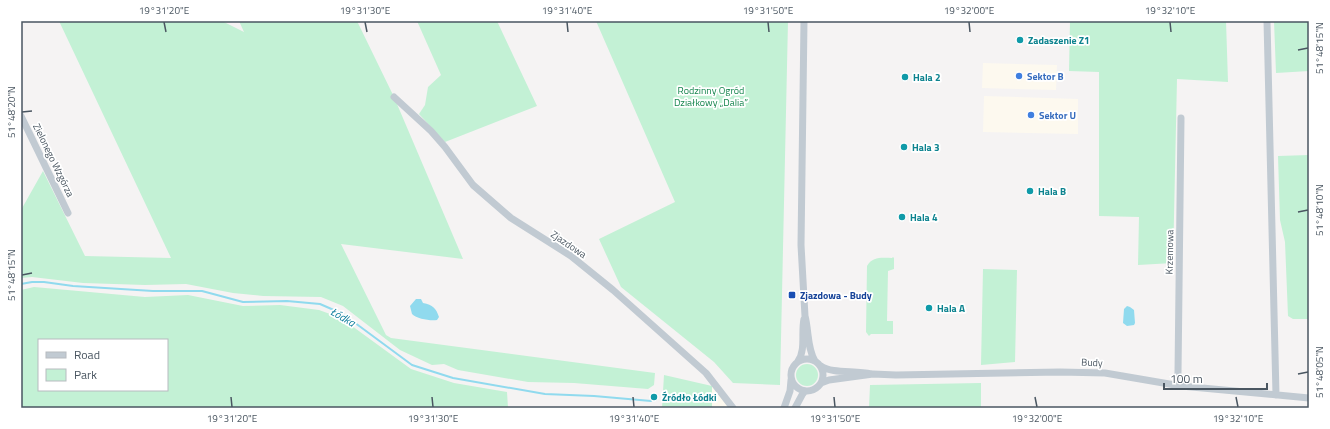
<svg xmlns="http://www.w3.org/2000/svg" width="1330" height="429" viewBox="0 0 1330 429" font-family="'Titillium Web',sans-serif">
	<rect width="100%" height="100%" fill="#f5f3f3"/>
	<path fill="#fdf9ef" d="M 983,63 L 1057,65 L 1056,90 L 982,88 Z
		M 984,96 L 1078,99 L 1078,134 L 983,132 Z
		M 712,386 L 730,408 L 712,408 Z"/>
	<path fill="#c3f1d5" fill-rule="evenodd" d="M 59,21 L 222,21 L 244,32 L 239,21 L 357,21 L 394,97 L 463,259 L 341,244 L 386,335 L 391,338 L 655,373 L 654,385 L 648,389 L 574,383 L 528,382 L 458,370 L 444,364 L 432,365 L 400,350 L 343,306 L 321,297 L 263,296 L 233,293 L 186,284 L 145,285 L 83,283 L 32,277 L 21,278 L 21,210 L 43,171 L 85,256 L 171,258 Z
		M 417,21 L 497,21 L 537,106 L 445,142 L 419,114 L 425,105 L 428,87 L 441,75 Z
		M 596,21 L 788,21 L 780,385 L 733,383 L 714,362 L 621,287 L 599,239 L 675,202 Z
		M 1070,21 L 1226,21 L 1228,82 L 1177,79 L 1173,263 L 1138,265 L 1139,217 L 1099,216 L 1099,72 L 1069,71 Z
		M 1274,21 L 1309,21 L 1309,71 L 1276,73 Z
		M 1309,155 L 1309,319 L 1293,319 L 1288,316 L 1285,242 L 1280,220 L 1278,156 Z
		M 893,257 L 894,258 L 894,269 L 888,271 L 887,321 L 893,321 L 893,334 L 871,334 L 869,336 L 866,332 L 867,266 C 873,256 882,258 892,258 Z
		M 983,269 L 1017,270 L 1015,362 L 981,365 Z
		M 34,287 L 145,297 L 188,295 L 243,306 L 280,305 L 319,310 L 341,318 L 411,369 L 454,383 L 507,392 L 508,408 L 21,408 L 21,290 ZM 39,340 L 167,340 L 167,390 L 39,390 Z
		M796 375a11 11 0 1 1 22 0a11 11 0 1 1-22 0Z
		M 664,375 L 712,386 L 712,408 L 662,408 Z
		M 981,383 L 981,408 L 869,408 L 870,385 Z"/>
	<path fill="#90daee" d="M 416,299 L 421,299 L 423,303 C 433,305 436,308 439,317 L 437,320 C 430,321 417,319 412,314 L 410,306 Z
		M 1127,306 L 1130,307 L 1134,310 L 1135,323 L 1134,325 L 1127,326 L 1123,323 L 1124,309 Z"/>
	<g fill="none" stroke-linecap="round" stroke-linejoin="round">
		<path stroke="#90daee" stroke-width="2" d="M 21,284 L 32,282 L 44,282 L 73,286 L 153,291 L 202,291 L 243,302 L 287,301 L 320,304 L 343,314 L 412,365 L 453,378 L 545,394 L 594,396 L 651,401"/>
		<path stroke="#c1cad2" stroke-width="7" d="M 804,21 L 801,245 L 805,316 C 809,331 807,348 815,361
			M 1267,21 L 1276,395
			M 394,97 L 431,131 L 445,147 L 473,185 L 511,218 L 571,256 L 613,290 L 706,373 L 733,408
			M 21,116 L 68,213
			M791 375a16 16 0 1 1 32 0a16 16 0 1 1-32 0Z
			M 798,361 C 806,350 801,332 804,319
			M 821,366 C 832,374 856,370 871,374
			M 821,383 L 829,380 L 873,374 L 896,375 L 1060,372 L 1105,373 L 1181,386 L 1309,398
			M 1175,386 L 1178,373 L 1181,118
			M 784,408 L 790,391 L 791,380
			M 795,408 L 802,395 L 805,391"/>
	</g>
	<path fill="none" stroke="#4a5661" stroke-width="1.5" d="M 164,22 L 166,32M 365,22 L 367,32M 567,22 L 568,32M 768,22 L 769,32M 969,22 L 970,32M 1170,22 L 1171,32M 1298,50 L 1308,48M 22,112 L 32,111M 1298,212 L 1308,210M 22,275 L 32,273M 1298,374 L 1308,372M 231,397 L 232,407M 432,397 L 433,407M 633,397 L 634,407M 834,397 L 835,407M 1035,397 L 1037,407M 1236,397 L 1238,407"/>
	<g fill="#0f9aa8" stroke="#fff" stroke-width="1.5">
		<circle cx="1020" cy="40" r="4"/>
		<circle cx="905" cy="77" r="4"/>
		<circle cx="904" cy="147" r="4"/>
		<circle cx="1030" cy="191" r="4"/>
		<circle cx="902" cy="217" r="4"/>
		<circle cx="929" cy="308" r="4"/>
		<circle cx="654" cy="397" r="4"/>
	</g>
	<g fill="#3f7fe0" stroke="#fff" stroke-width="1.5">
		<circle cx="1019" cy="76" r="4"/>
		<circle cx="1031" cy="115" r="4"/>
	</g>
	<rect fill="#1a4fb4" stroke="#fff" stroke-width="1.5" x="788" y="291" width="8" height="8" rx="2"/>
	<g text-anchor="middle" stroke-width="3.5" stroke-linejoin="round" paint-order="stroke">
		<g font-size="10" font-weight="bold" fill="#0d838f" stroke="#fff" text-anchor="start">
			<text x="1028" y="44">Zadaszenie Z1</text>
			<text x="913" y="81">Hala 2</text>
			<text x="912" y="151">Hala 3</text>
			<text x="1038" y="195">Hala B</text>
			<text x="910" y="221">Hala 4</text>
			<text x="937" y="312">Hala A</text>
			<text x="662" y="401">Źródło Łódki</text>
		</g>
		<g font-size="10" font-weight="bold" fill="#366cbe" stroke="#fff" text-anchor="start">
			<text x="1027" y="80">Sektor B</text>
			<text x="1039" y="119">Sektor U</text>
		</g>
		<g font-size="10" fill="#17864f" stroke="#fff">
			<text x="711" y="94">Rodzinny Ogród<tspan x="711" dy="12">Działkowy „Dalia”</tspan></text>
		</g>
		<g font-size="10" fill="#4a5661" stroke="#fff">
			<text transform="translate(54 160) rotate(64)" y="4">Zielonego Wzgórza</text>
			<text transform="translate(569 244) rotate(34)" y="4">Zjazdowa</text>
			<text transform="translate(1169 252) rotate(-89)" y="4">Krzemowa</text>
			<text transform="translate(1092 362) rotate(2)" y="4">Budy</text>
		</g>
		<g font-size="10" font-weight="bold" fill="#164399" stroke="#fff" text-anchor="start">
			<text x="800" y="299">Zjazdowa - Budy</text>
		</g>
		<g font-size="11" font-style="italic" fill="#0c7c9b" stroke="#fff">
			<text transform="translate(343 317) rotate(30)" y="4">Łódka</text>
		</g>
	</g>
	<rect width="1330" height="429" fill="none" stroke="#ffffff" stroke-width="44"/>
	<rect x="38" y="339" width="130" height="52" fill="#ffffff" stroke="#b7bbc0"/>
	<rect x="46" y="352" width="20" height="6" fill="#c1cad2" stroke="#b7bbc0"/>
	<text x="74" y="359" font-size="12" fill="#4a5661">Road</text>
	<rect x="46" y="369" width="20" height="12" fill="#c3f1d5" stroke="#b7bbc0"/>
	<text x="74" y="379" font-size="12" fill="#4a5661">Park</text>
	<path d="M1164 383v6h103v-6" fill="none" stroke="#4a5661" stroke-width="2"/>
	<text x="1170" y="383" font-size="12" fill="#4a5661" stroke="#ffffff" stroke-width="3" paint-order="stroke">100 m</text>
	<rect x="22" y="22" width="1286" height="385" fill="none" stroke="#4a5661" stroke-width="1.5"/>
	<g font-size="10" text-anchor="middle" fill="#4a5661">
		<text x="164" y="14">19°31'20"E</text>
		<text x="365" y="14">19°31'30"E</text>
		<text x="567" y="14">19°31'40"E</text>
		<text x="768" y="14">19°31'50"E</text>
		<text x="969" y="14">19°32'00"E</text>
		<text x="1170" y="14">19°32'10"E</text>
		<text transform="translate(1319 48) rotate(-90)" y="4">51°48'15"N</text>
		<text transform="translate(11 112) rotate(-90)" y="4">51°48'20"N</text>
		<text transform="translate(1319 210) rotate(-90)" y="4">51°48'10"N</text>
		<text transform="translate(11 275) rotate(-90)" y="4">51°48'15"N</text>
		<text transform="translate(1319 372) rotate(-90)" y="4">51°48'05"N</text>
		<text x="232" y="422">19°31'20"E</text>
		<text x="433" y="422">19°31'30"E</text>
		<text x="634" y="422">19°31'40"E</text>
		<text x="835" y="422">19°31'50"E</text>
		<text x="1037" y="422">19°32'00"E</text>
		<text x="1238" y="422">19°32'10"E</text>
	</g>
</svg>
